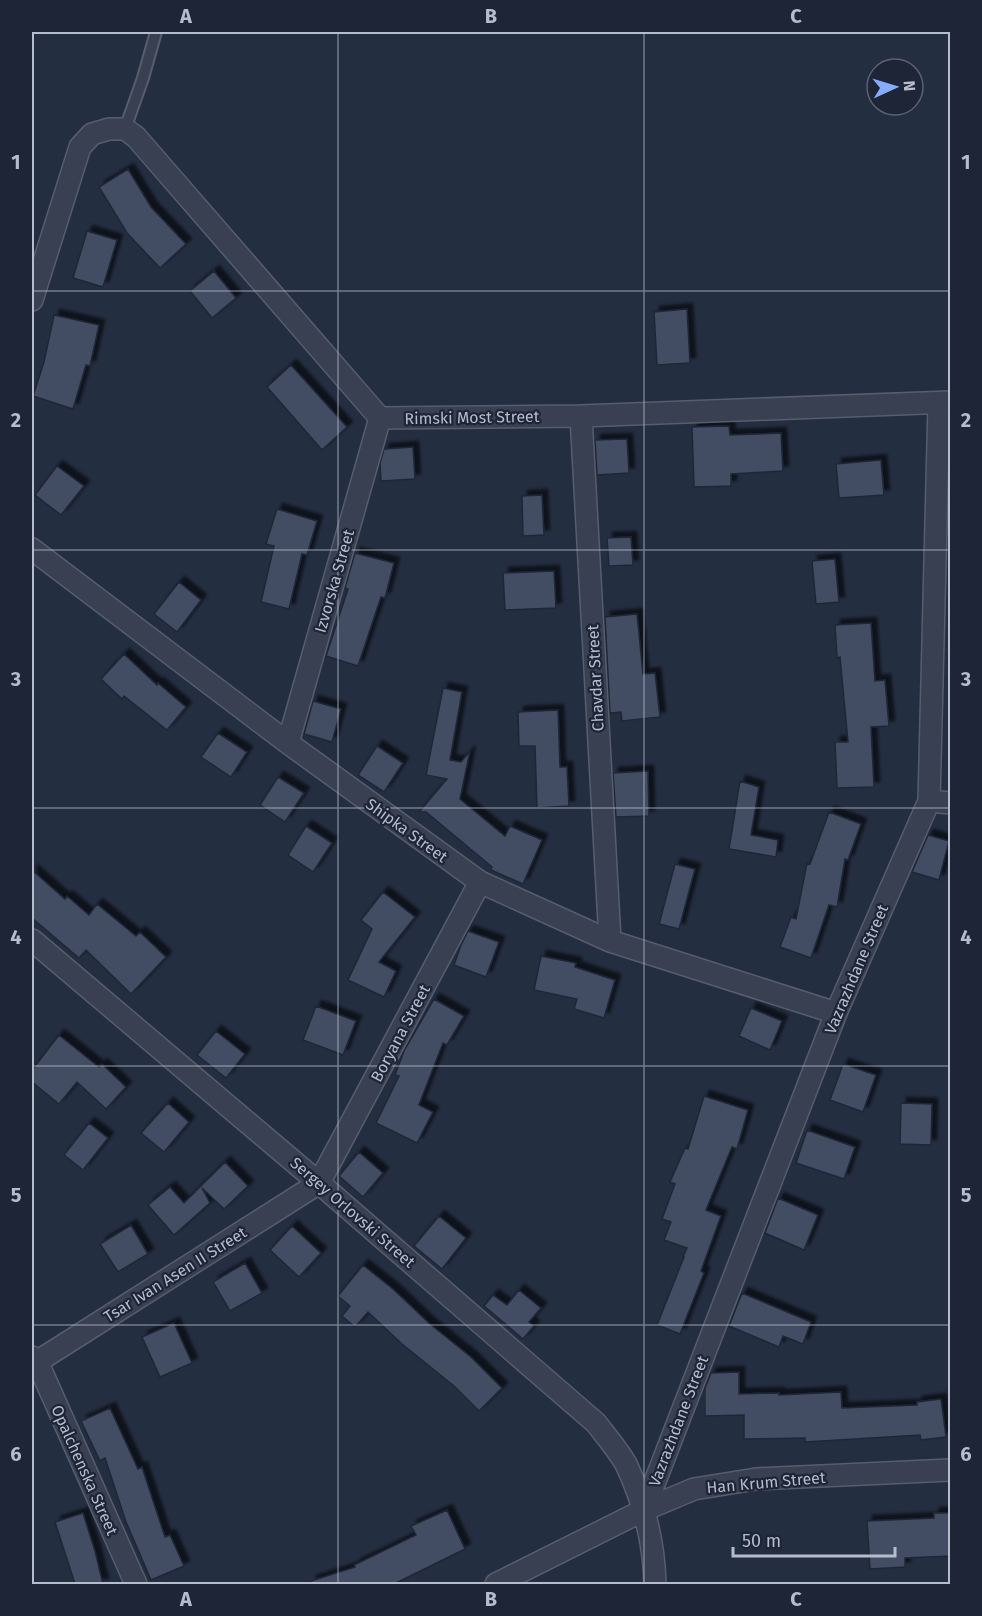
<svg xmlns="http://www.w3.org/2000/svg" width="982" height="1616" viewBox="0 0 982 1616" font-family="'Fira Sans',sans-serif">
	<defs>
		<filter id="shadow"><feDropShadow dx="5.5" dy="-5.5" stdDeviation="1.5" flood-color="#0009"/></filter>
	</defs>
	<rect width="100%" height="100%" fill="#242e41"/>
	<path fill="#434d63" stroke="#1f2738" stroke-width="1.5" filter="url(#shadow)" d="M 128,169 L 151,207 L 186,244 L 160,268 L 127,233 L 99,187 Z
		M 87,231 L 117,240 L 103,287 L 73,278 Z
		M 214,271 L 236,298 L 212,318 L 190,291 Z
		M 687,309 L 690,363 L 657,365 L 654,312 Z
		M 54,315 L 99,325 L 90,366 L 86,365 L 73,409 L 33,396 L 44,362 Z
		M 291,365 L 347,427 L 322,450 L 267,387 Z
		M 729,426 L 730,435 L 781,433 L 783,471 L 731,474 L 731,486 L 694,487 L 692,427 Z
		M 627,439 L 629,473 L 597,475 L 595,440 Z
		M 413,447 L 415,479 L 381,481 L 380,463 L 384,449 Z
		M 881,460 L 884,495 L 839,498 L 836,464 Z
		M 57,466 L 84,486 L 61,515 L 35,495 Z
		M 542,495 L 544,535 L 523,536 L 522,496 Z
		M 277,509 L 317,521 L 307,555 L 302,554 L 289,609 L 261,602 L 274,546 L 266,544 Z
		M 631,537 L 633,565 L 609,566 L 607,538 Z
		M 355,553 L 394,563 L 385,598 L 381,597 L 358,666 L 326,656 L 348,589 L 345,588 Z
		M 835,559 L 839,602 L 816,604 L 812,561 Z
		M 554,571 L 556,608 L 505,610 L 503,573 Z
		M 179,582 L 201,600 L 177,632 L 154,614 Z
		M 637,614 L 643,674 L 655,673 L 660,717 L 622,721 L 621,712 L 610,713 L 605,617 Z
		M 871,623 L 875,681 L 885,680 L 889,726 L 871,727 L 874,787 L 837,788 L 835,742 L 848,742 L 840,657 L 837,658 L 835,625 Z
		M 124,654 L 157,685 L 158,683 L 186,707 L 167,730 L 124,696 L 122,699 L 101,679 Z
		M 443,688 L 462,692 L 450,760 L 461,762 L 470,751 L 460,799 L 505,836 L 510,826 L 542,840 L 523,884 L 491,870 L 492,867 L 426,812 L 419,812 L 447,779 L 426,775 Z
		M 313,701 L 341,709 L 332,742 L 304,734 Z
		M 558,710 L 560,767 L 567,767 L 569,806 L 537,808 L 535,746 L 519,746 L 518,712 Z
		M 218,733 L 247,752 L 231,777 L 201,757 Z
		M 377,746 L 403,763 L 384,792 L 358,775 Z
		M 648,771 L 649,816 L 616,817 L 613,773 Z
		M 278,777 L 304,793 L 285,822 L 260,805 Z
		M 740,781 L 759,787 L 751,835 L 778,840 L 776,857 L 729,849 Z
		M 829,812 L 861,824 L 848,860 L 845,859 L 837,907 L 829,905 L 811,958 L 780,947 L 791,917 L 796,919 L 807,863 L 810,864 Z
		M 306,826 L 332,843 L 313,872 L 288,855 Z
		M 928,835 L 949,841 L 939,880 L 912,872 Z
		M 675,864 L 695,869 L 679,929 L 659,924 Z
		M 32,870 L 65,899 L 67,896 L 89,915 L 97,904 L 136,936 L 140,932 L 166,957 L 131,994 L 86,950 L 79,958 L 32,918 Z
		M 383,892 L 415,917 L 379,962 L 396,971 L 384,997 L 348,980 L 372,929 L 361,920 Z
		M 468,931 L 499,942 L 486,977 L 454,965 L 461,945 Z
		M 541,956 L 576,963 L 575,967 L 615,980 L 604,1018 L 574,1009 L 577,999 L 534,990 Z
		M 434,999 L 464,1016 L 447,1045 L 443,1043 L 419,1105 L 433,1112 L 417,1143 L 376,1123 L 399,1076 L 395,1075 L 404,1051 Z
		M 316,1006 L 356,1021 L 343,1055 L 303,1040 Z
		M 751,1008 L 782,1021 L 770,1050 L 739,1036 Z
		M 216,1031 L 245,1054 L 226,1078 L 197,1055 Z
		M 59,1035 L 99,1067 L 102,1064 L 126,1087 L 106,1109 L 77,1082 L 59,1104 L 32,1082 L 32,1070 Z
		M 843,1064 L 876,1075 L 863,1112 L 830,1100 Z
		M 704,1096 L 748,1110 L 737,1149 L 732,1147 L 706,1210 L 721,1216 L 701,1271 L 704,1273 L 680,1334 L 657,1325 L 684,1257 L 683,1257 L 687,1248 L 664,1240 L 671,1222 L 662,1219 L 675,1184 L 670,1182 L 685,1148 L 688,1149 Z
		M 168,1103 L 189,1122 L 164,1152 L 141,1133 Z
		M 901,1103 L 932,1104 L 931,1145 L 900,1144 Z
		M 89,1123 L 108,1138 L 83,1170 L 64,1155 Z
		M 807,1130 L 855,1147 L 844,1179 L 796,1163 Z
		M 359,1152 L 383,1173 L 363,1197 L 339,1176 Z
		M 225,1162 L 248,1186 L 224,1209 L 202,1188 L 210,1203 L 174,1235 L 148,1205 L 170,1187 L 184,1203 Z
		M 778,1198 L 818,1215 L 804,1250 L 765,1233 Z
		M 439,1216 L 466,1238 L 442,1269 L 414,1246 Z
		M 131,1225 L 148,1254 L 118,1272 L 100,1244 Z
		M 292,1226 L 321,1253 L 299,1277 L 270,1250 Z
		M 245,1263 L 262,1293 L 230,1311 L 213,1282 Z
		M 363,1265 L 393,1289 L 430,1324 L 471,1357 L 502,1388 L 479,1411 L 454,1386 L 402,1344 L 368,1312 L 355,1327 L 342,1316 L 350,1306 L 338,1296 Z
		M 519,1290 L 541,1308 L 529,1322 L 534,1326 L 523,1339 L 484,1306 L 493,1295 L 507,1305 Z
		M 742,1293 L 811,1322 L 803,1344 L 783,1336 L 779,1347 L 729,1326 Z
		M 174,1323 L 192,1363 L 160,1377 L 142,1337 Z
		M 739,1372 L 739,1394 L 779,1393 L 779,1395 L 841,1392 L 842,1408 L 917,1405 L 917,1402 L 941,1399 L 946,1437 L 921,1440 L 920,1435 L 805,1442 L 805,1438 L 744,1439 L 744,1415 L 705,1416 L 705,1388 L 711,1373 Z
		M 110,1408 L 138,1469 L 142,1467 L 165,1537 L 170,1535 L 184,1566 L 151,1580 L 126,1522 L 105,1458 L 100,1461 L 81,1421 Z
		M 447,1510 L 465,1549 L 394,1584 L 311,1584 L 311,1581 L 355,1567 L 354,1565 L 416,1535 L 411,1526 Z
		M 83,1513 L 95,1551 L 103,1584 L 75,1584 L 55,1522 Z
		M 934,1513 L 951,1513 L 951,1556 L 905,1558 L 905,1567 L 870,1569 L 867,1521 L 934,1518 Z"/>
	<g fill="none" stroke-linecap="round" stroke-linejoin="round">
		<g stroke="#565e6e" stroke-width="14">
			<path id="service" d="M 125,129 L 143,78 L 156,32"/>
		</g>
		<g stroke="#565e6e" stroke-width="24">
			<path id="minor" d="M 32,300 L 80,147 L 92,134 L 109,129 L 125,129 L 136,137 L 380,418 L 581,416 L 950,402
				M 581,416 L 610,941
				M 32,549 L 288,743 L 480,882 L 610,941 L 836,1013
				M 288,743 L 380,418
				M 929,801 L 950,803
				M 32,940 L 319,1183 L 596,1423 C 606,1436 618,1450 626,1464 C 644,1502 654,1543 655,1584
				M 32,1357 L 37,1361 L 136,1584
				M 32,1365 L 319,1183 L 480,882
				M 644,1510 L 836,1013 L 929,801 L 939,403
				M 496,1584 L 644,1510 L 694,1489 L 756,1479 L 950,1470"/>
		</g>
		<use href="#service" stroke="#384051" stroke-width="10"/>
		<use href="#minor" stroke="#384051" stroke-width="21"/>
	</g>
	<path fill="none" stroke="#b5bccb" stroke-width="1.5" stroke-opacity="0.55" d="M 338,32 L 338,1584M 644,32 L 644,1584M 32,291 L 950,291M 32,550 L 950,550M 32,808 L 950,808M 32,1066 L 950,1066M 32,1325 L 950,1325"/>
	<g text-anchor="middle" stroke-width="4.5" stroke-linejoin="round" paint-order="stroke">
		<g font-size="16" fill="#b5bccb" stroke="#1d2536">
			<text transform="translate(472 417) rotate(-1)" y="6">Rimski Most Street</text>
			<text transform="translate(334 581) rotate(-74)" y="6">Izvorska Street</text>
			<text transform="translate(595 678) rotate(-93)" y="6">Chavdar Street</text>
			<text transform="translate(407 830) rotate(36)" y="6">Shipka Street</text>
			<text transform="translate(856 969) rotate(-67)" y="6">Vazrazhdane Street</text>
			<text transform="translate(400 1033) rotate(-62)" y="6">Boryana Street</text>
			<text transform="translate(353 1212) rotate(41)" y="6">Sergey Orlovski Street</text>
			<text transform="translate(175 1274) rotate(-32)" y="6">Tsar Ivan Asen II Street</text>
			<text transform="translate(678 1421) rotate(-69)" y="6">Vazrazhdane Street</text>
			<text transform="translate(85 1470) rotate(66)" y="6">Opalchenska Street</text>
			<text transform="translate(766 1482) rotate(-5)" y="6">Han Krum Street</text>
		</g>
	</g>
	<rect width="982" height="1616" fill="none" stroke="#1d2536" stroke-width="66"/>
	<g transform="translate(895 87) rotate(86)"><circle r="28" fill="#1d2536" stroke="#5a6172" stroke-width="1.5"/>
	<path d="M0-4.5L10 22L0 15L-10 22Z" fill="#87abfd"/>
	<text y="-9" font-size="16" font-weight="bold" text-anchor="middle" fill="#b5bccb">N</text>
	</g>
	<path d="M733 1547v9h162v-9" fill="none" stroke="#b5bccb" stroke-width="3"/>
	<text x="742" y="1547" font-size="18" fill="#b5bccb" stroke="#1d2536" stroke-width="4.5" paint-order="stroke">50 m</text>
	<rect x="33" y="33" width="916" height="1550" fill="none" stroke="#b5bccb" stroke-width="2"/>
	<g font-size="20" text-anchor="middle" font-weight="bold" fill="#b5bccb">
		<text x="186" y="23">A</text>
		<text x="491" y="23">B</text>
		<text x="796" y="23">C</text>
		<text x="16" y="169">1</text>
		<text x="966" y="169">1</text>
		<text x="16" y="427">2</text>
		<text x="966" y="427">2</text>
		<text x="16" y="686">3</text>
		<text x="966" y="686">3</text>
		<text x="16" y="944">4</text>
		<text x="966" y="944">4</text>
		<text x="16" y="1202">5</text>
		<text x="966" y="1202">5</text>
		<text x="16" y="1461">6</text>
		<text x="966" y="1461">6</text>
		<text x="186" y="1606">A</text>
		<text x="491" y="1606">B</text>
		<text x="796" y="1606">C</text>
	</g>
</svg>
